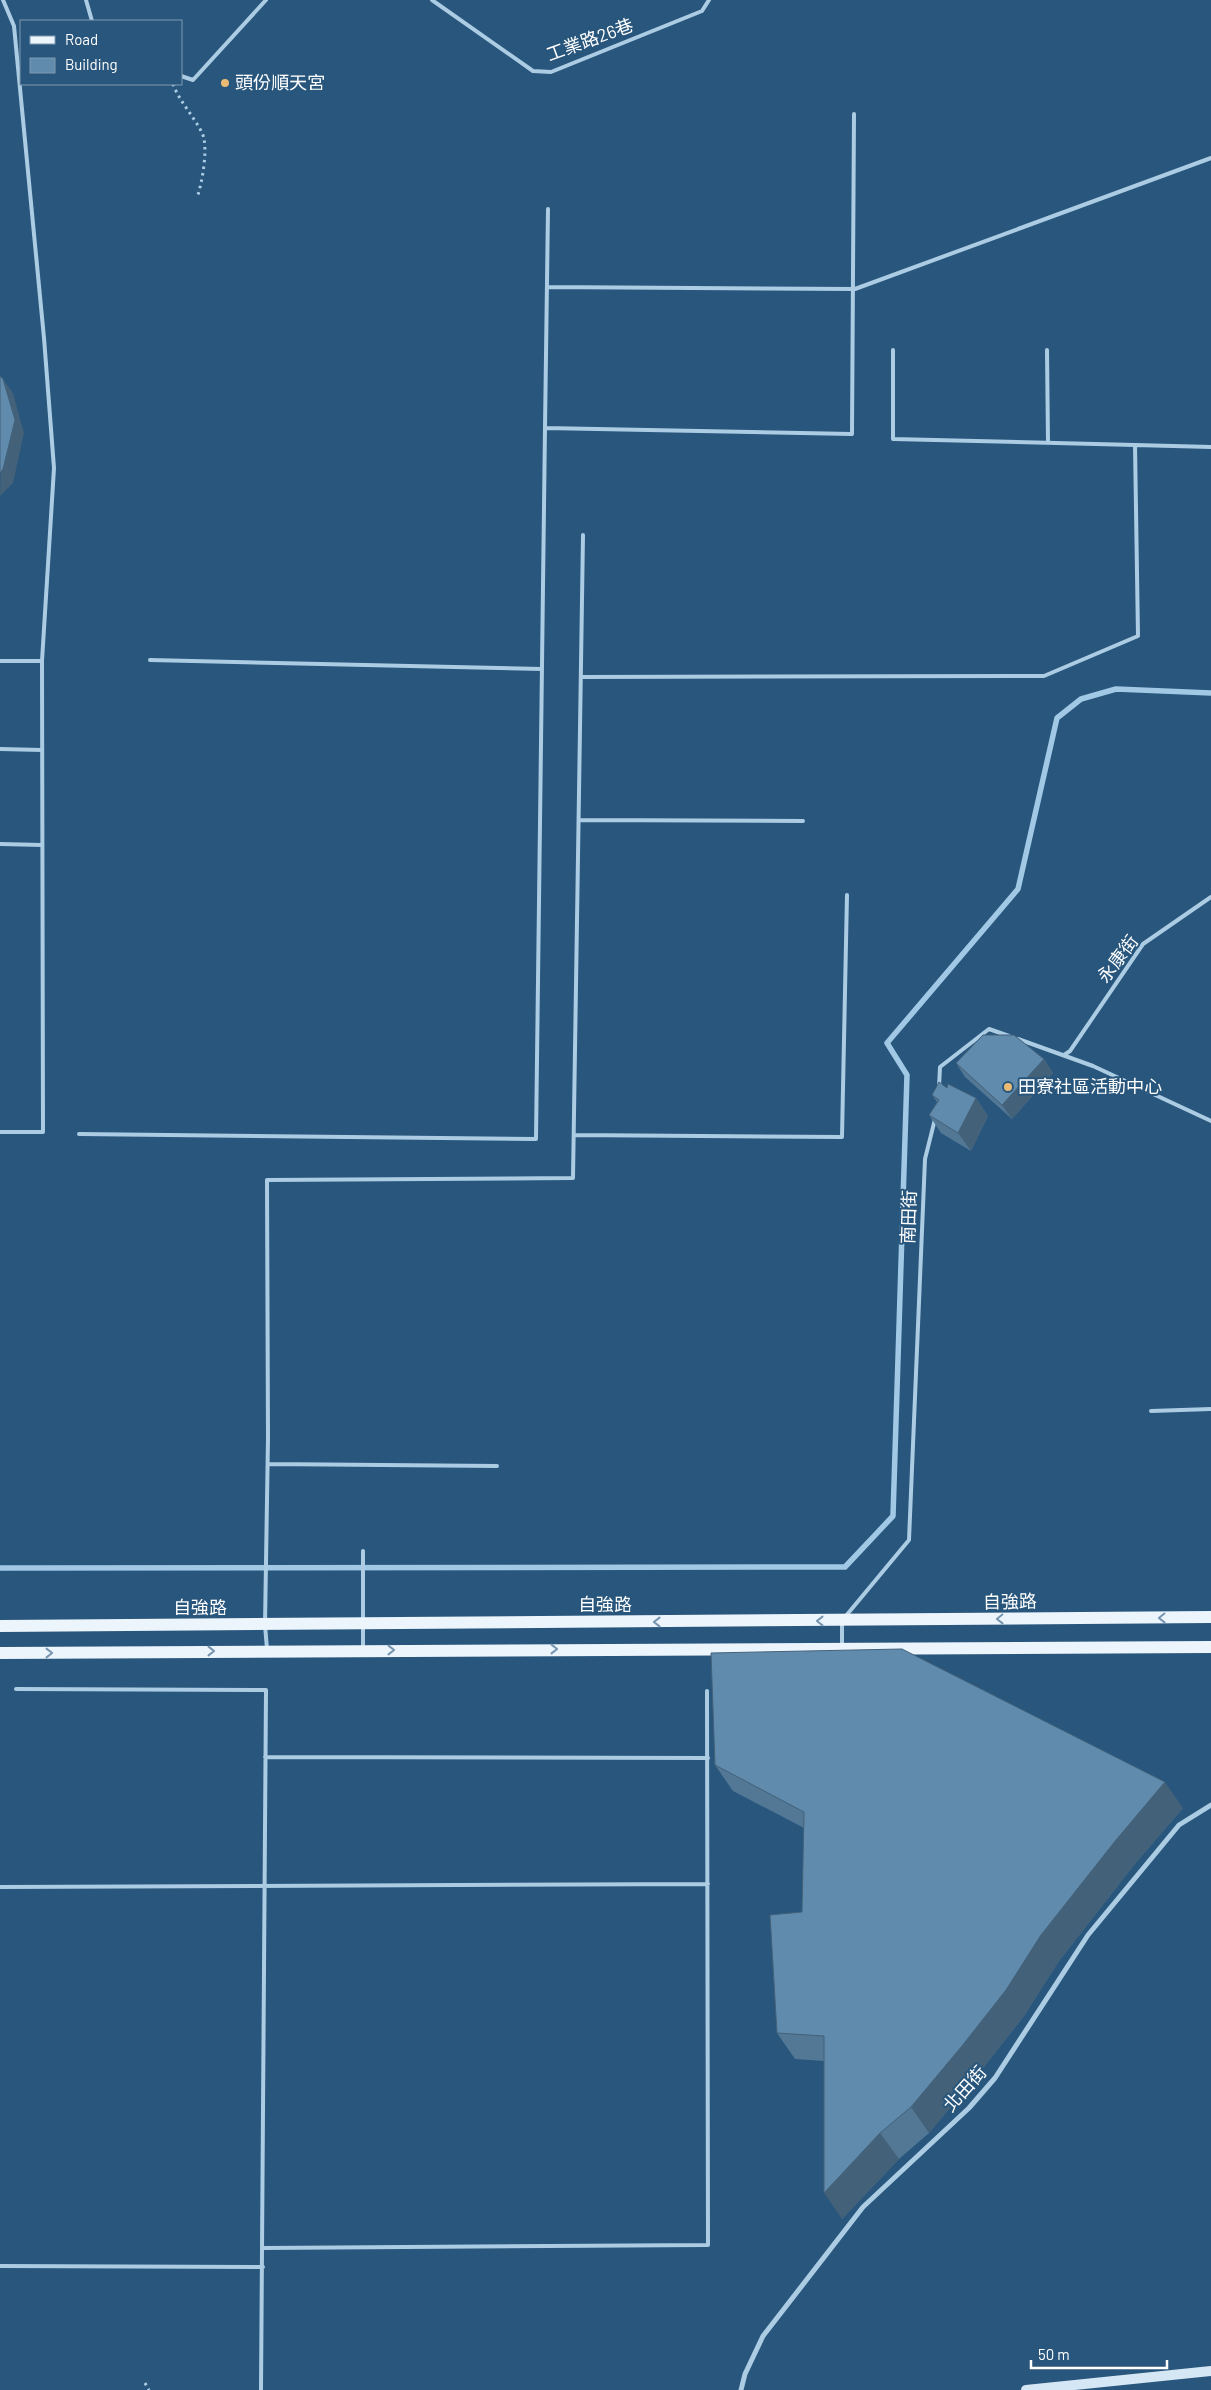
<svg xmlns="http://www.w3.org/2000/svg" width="1211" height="2390" viewBox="0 0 1211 2390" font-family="Barlow,'Noto Sans TC',sans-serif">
	<rect width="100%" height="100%" fill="#28567c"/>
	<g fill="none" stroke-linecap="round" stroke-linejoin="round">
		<path stroke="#a1c8e4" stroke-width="5.5" d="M 0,1568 L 845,1567 L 893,1516 L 907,1075 L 887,1043 L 1018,889 L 1057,718 L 1081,699 L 1116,689 L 1211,693"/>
		<path stroke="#accce4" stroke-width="3" stroke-dasharray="2.5 4" stroke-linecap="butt" d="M 173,84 C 179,102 202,126 204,139 C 207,155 202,183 197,198
			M 145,2383 L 149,2390"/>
		<path stroke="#accce4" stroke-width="4" d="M 3,0 L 14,26 L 44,338 L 54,468 L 42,661
			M 86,0 L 92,21
			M 432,0 L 533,71 L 551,72 L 702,11 L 709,0
			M 181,76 L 193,80 L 266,0
			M 548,287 L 855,289 L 1211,158
			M 893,350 L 893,439 L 1135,445
			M 1047,350 L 1048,443
			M 545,428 L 548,209
			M 150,660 L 542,669
			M 0,661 L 42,661 L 43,1132 L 0,1132
			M 581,677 L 1044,676 L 1138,636 L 1135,445 L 1211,447
			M 0,749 L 42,750
			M 579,820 L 803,821
			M 0,844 L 42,845
			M 1018,1039 L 1093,1066 L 1211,1121
			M 1064,1055 L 1070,1051 L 1143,944 L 1211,897
			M 939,1087 L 940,1067 L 989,1029 L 1009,1036
			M 79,1134 L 536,1139 L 545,428 L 852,434 L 854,114
			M 574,1135 L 842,1137 L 847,895
			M 1151,1411 L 1211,1409
			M 268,1464 L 497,1466
			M 845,1617 L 909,1540 L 925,1159 L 935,1119
			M 842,1623 L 842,1646
			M 267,1649 L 265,1625 L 268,1438 L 267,1180 L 573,1178 L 583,535
			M 363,1649 L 363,1551
			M 16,1689 L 266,1690 L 261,2390
			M 265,1757 L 708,1758
			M 0,1887 L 708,1884
			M 263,2248 L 708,2245 L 707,1691
			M 0,2266 L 263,2267"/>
		<path stroke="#accce4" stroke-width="5" d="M 741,2390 L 745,2374 L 763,2336 L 863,2207 L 969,2108 L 995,2078 L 1088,1935 L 1179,1825 L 1211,1805"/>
		<path stroke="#d5e6f4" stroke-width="10" d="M 1026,2390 L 1211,2371"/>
		<path stroke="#ecf4fc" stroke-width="12" d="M 0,1626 L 1211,1617
			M 0,1653 L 1211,1647"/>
	</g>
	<path fill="#537895" d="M 1044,1059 L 1053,1073 L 1012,1119 L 965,1077 L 956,1063 Z
		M 947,1088 L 976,1098 L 988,1116 L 971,1151 L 941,1133 L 929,1115 L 937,1102 L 932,1095 Z
		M 715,1765 L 1183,1808 L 1134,1865 L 1059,1961 L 1024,2016 L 980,2072 L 929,2133 L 899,2159 L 842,2219 L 824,2061 L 795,2059 L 777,2033 L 802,1912 L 804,1828 L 733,1791 Z"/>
	<path fill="#436179" d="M 3,379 L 13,393 L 24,433 L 13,483 L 0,496 Z
		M 1044,1059 L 1053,1073 L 1012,1119 L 1002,1105 Z
		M 976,1098 L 988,1116 L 971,1151 L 958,1133 Z
		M 1165,1782 L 1183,1808 L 1134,1865 L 1059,1961 L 1024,2016 L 980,2072 L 929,2133 L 911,2107 L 1041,1935 L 1116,1840 Z
		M 880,2133 L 899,2159 L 842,2219 L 824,2193 Z"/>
	<path fill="#608bad" stroke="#436179" d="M 0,376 L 3,379 L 15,420 L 3,469 L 0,473 Z
		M 983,1035 L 1014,1035 L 1044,1059 L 1002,1105 L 956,1063 Z
		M 939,1082 L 947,1088 L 948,1084 L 976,1098 L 958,1133 L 929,1115 L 939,1100 L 932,1095 Z
		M 902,1649 L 1165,1782 L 1116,1840 L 1041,1935 L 1006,1990 L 962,2046 L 911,2107 L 880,2133 L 824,2193 L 824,2036 L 777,2033 L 770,1915 L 802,1912 L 804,1812 L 715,1765 L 711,1653 Z"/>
	<defs><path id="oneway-chevron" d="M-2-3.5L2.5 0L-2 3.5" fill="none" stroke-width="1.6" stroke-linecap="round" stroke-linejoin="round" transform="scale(1.25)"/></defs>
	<g stroke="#7695af">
		<use href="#oneway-chevron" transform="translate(1162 1618) rotate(179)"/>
		<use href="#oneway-chevron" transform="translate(1000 1619) rotate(179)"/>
		<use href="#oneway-chevron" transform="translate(820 1621) rotate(180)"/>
		<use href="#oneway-chevron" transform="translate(657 1622) rotate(180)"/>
		<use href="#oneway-chevron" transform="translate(554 1649)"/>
		<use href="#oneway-chevron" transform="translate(391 1650)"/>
		<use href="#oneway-chevron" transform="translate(211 1651)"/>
		<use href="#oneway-chevron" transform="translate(49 1653)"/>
	</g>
	<g fill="#ebba73" stroke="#28567c" stroke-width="2">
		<circle cx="225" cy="83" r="5"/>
		<circle cx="1008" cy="1087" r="5"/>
	</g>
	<g text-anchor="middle" stroke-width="4" stroke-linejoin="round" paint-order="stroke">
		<g font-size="18" fill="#fff" stroke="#28567c">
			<text transform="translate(590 40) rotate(-20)" y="6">工業路26巷</text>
			<text transform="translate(1118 959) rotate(-53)" y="6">永康街</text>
			<text transform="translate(909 1217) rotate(-88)" y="6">南田街</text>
			<text transform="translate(1010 1602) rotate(-1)" y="6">自強路</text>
			<text x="605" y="1611">自強路</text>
			<text x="200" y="1614">自強路</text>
			<text transform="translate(965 2089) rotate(-48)" y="6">北田街</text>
		</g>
		<g font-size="18" fill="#fff" stroke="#28567c" text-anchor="start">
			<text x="235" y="89">頭份順天宮</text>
			<text x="1018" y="1093">田寮社區活動中心</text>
		</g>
	</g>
	<rect x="20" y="20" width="162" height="65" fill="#28567c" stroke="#7e9ab0"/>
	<rect x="30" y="36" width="25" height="8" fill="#ecf4fc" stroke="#7e9ab0"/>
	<text x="65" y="45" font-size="15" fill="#ffffff">Road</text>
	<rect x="30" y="58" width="25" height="15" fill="#608bad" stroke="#7e9ab0"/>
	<text x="65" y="70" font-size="15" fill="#ffffff">Building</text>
	<path d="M1031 2360v8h136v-8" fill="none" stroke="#ffffff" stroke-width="2.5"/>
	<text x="1038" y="2360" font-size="15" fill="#ffffff" stroke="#28567c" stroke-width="4" paint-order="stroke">50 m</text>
</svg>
